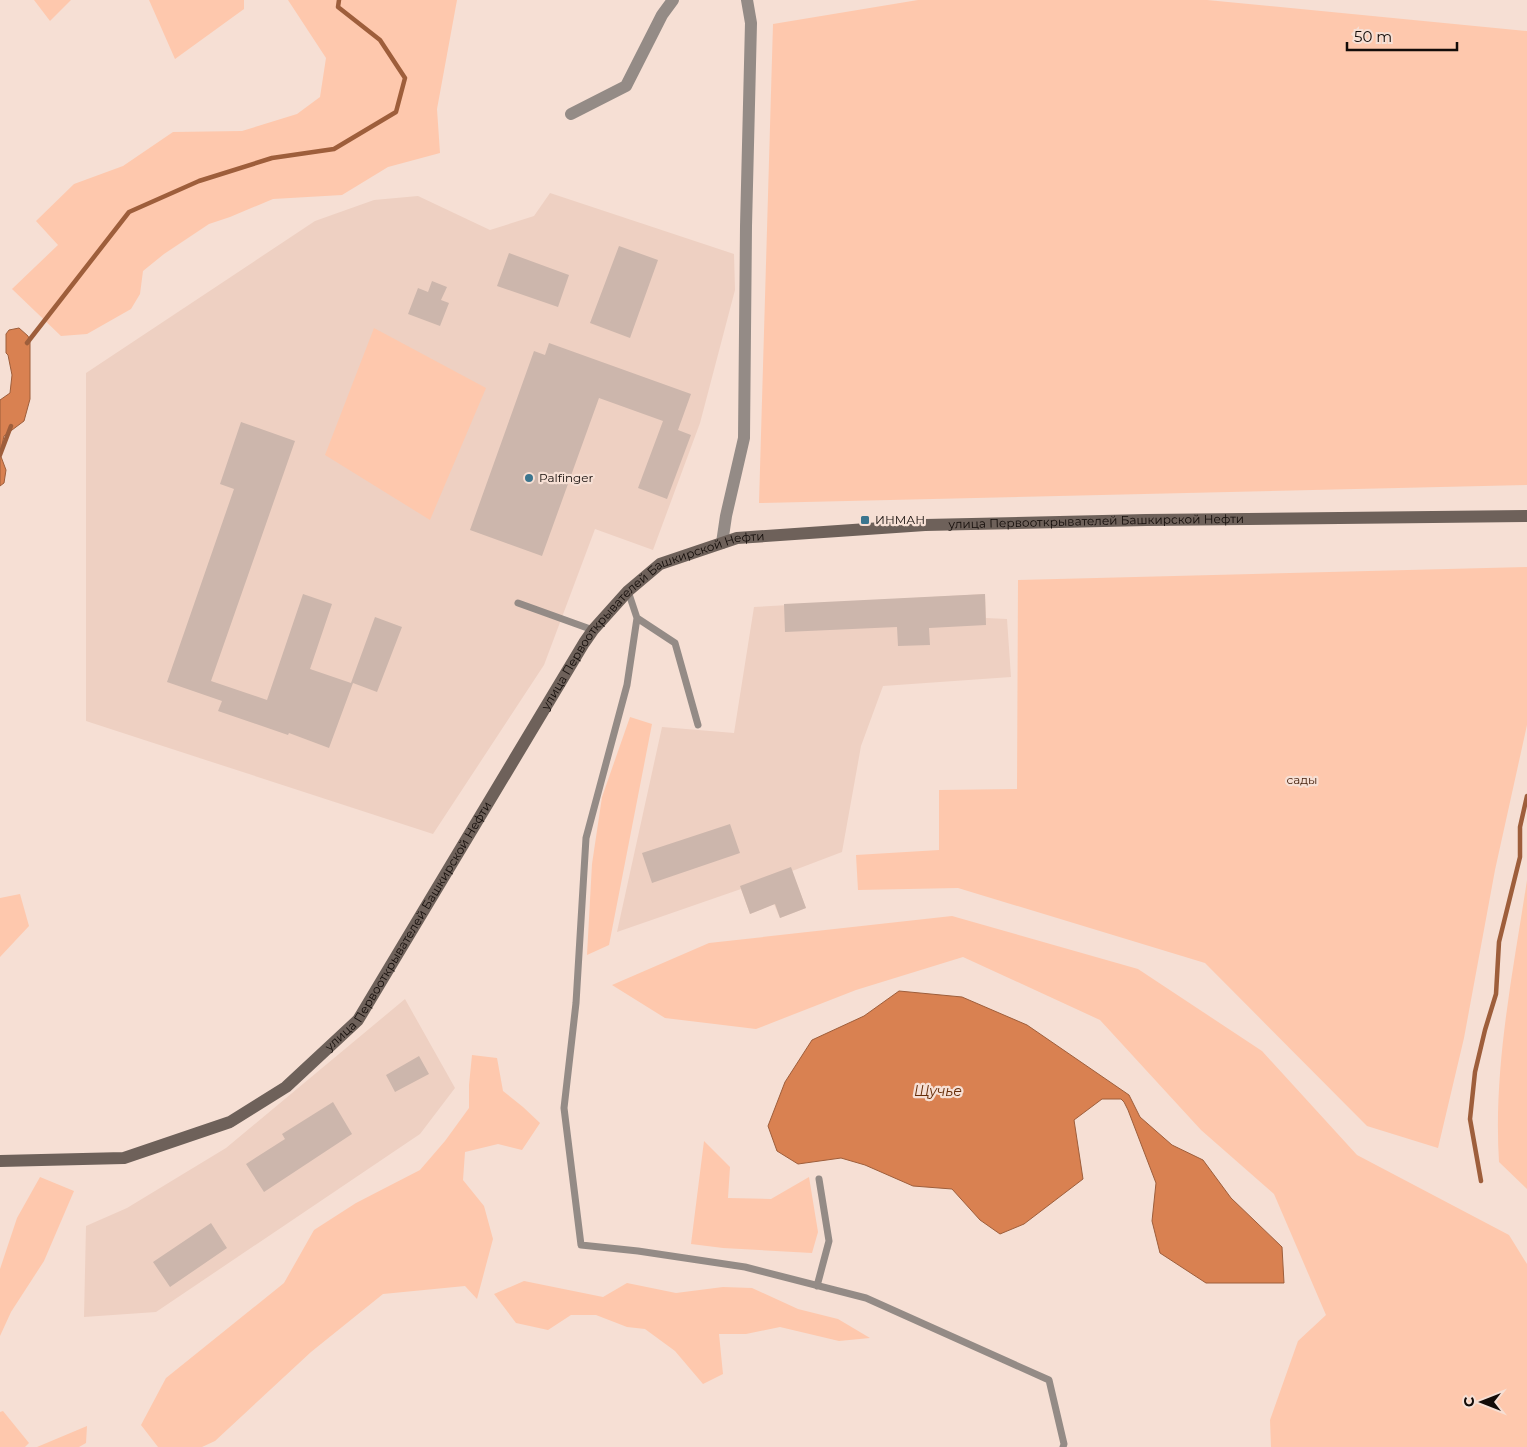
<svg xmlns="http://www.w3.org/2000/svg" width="1527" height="1447" viewBox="0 0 1527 1447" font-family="Montserrat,sans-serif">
	<rect width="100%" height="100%" fill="#f6dfd4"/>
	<path fill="#eed0c2" d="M 550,193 L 734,254 L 735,290 L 700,423 L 653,550 L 595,529 L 544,665 L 433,834 L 86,721 L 86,373 L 315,221 L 374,200 L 418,196 L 490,230 L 534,216 Z
		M 985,594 L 986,618 L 1007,619 L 1011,677 L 883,686 L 861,746 L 842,852 L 792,871 L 806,908 L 780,918 L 774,904 L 750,914 L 741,889 L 617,932 L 662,727 L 734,733 L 754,607 Z
		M 405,999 L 455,1088 L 420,1134 L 156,1312 L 84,1317 L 86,1226 L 127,1208 L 226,1148 Z"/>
	<path fill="#fec8ad" d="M 34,0 L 71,0 L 50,21 Z
		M 149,0 L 244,0 L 244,9 L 175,59 Z
		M 288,0 L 457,0 L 437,109 L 440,153 L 388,167 L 342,195 L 273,199 L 230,217 L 209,224 L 164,254 L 143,271 L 140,294 L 131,309 L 87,334 L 61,336 L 12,289 L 58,245 L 36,221 L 74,184 L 123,166 L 173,132 L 242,131 L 297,114 L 320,97 L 326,58 Z
		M 918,0 L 1207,0 L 1527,31 L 1527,485 L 759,503 L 773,24 Z
		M 374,328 L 486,388 L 430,520 L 325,455 Z
		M 1527,567 L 1527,725 L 1495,870 L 1464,1038 L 1438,1148 L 1367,1126 L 1205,963 L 958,888 L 858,890 L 856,855 L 939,850 L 939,790 L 1017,789 L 1018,580 Z
		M 630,717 L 652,724 L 609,945 L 587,955 L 592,864 L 602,797 Z
		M 1527,880 L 1527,1189 L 1499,1162 C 1493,1067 1513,973 1527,880 Z
		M 20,894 L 29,926 L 0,957 L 0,898 Z
		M 952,916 L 1138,969 L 1262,1051 L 1357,1155 L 1509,1235 L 1527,1264 L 1527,1447 L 1271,1447 L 1270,1420 L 1298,1341 L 1326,1315 L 1274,1194 L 1201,1130 L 1100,1020 L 963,957 L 856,990 L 756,1029 L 665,1018 L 612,985 L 709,943 Z
		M 472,1055 L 497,1058 L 503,1091 L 523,1107 L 540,1123 L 522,1150 L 498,1144 L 465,1152 L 463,1180 L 484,1206 L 493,1239 L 477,1299 L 465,1286 L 383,1294 L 311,1352 L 215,1441 L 202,1447 L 158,1447 L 141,1425 L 166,1378 L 284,1283 L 314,1230 L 356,1203 L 420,1170 L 445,1141 L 469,1108 L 469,1085 Z
		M 704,1141 L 730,1167 L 728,1198 L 771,1199 L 809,1177 L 818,1232 L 812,1253 L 723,1248 L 691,1244 Z
		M 40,1177 L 74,1191 L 44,1261 L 11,1312 L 0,1336 L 0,1269 L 17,1218 Z
		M 524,1281 L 603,1297 L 627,1283 L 676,1293 L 723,1287 L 752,1288 L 798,1309 L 838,1319 L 870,1338 L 839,1341 L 780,1327 L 746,1334 L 719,1334 L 723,1374 L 703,1384 L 675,1351 L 645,1329 L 627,1327 L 596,1315 L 571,1315 L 548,1330 L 516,1323 L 494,1294 Z
		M 3,1411 L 29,1443 L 25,1447 L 0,1447 L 0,1412 Z
		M 87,1426 L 86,1443 L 79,1447 L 37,1447 Z"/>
	<path fill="#d98151" stroke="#9e5e3b" d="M 19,328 L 28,336 L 30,342 L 30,399 L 24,421 L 4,436 L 0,454 L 6,470 L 4,483 L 0,486 L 0,400 L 10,393 L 12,375 L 8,355 L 6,353 L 6,334 L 9,330 Z
		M 899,991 L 962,997 L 1027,1025 L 1129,1095 L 1140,1117 L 1172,1145 L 1203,1160 L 1231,1198 L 1282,1247 L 1284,1283 L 1206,1283 L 1160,1253 L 1152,1221 L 1156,1183 L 1128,1110 L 1124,1102 L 1121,1099 L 1102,1099 L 1074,1120 L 1083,1179 L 1024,1224 L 1000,1234 L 980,1220 L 952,1189 L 913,1186 L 865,1165 L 841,1158 L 798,1164 L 777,1151 L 768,1126 L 785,1082 L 812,1040 L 864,1016 Z"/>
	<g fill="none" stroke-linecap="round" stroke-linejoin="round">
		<path stroke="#9e5e3b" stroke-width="4.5" d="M 27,343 L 129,212 L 199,181 L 272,158 L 334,149 L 396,112 L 405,78 L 380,40 L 338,7 L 339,0
			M 0,455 L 11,426
			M 1481,1181 L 1470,1119 L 1475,1072 L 1485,1030 L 1496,994 L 1499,942 L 1520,857 L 1520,827 L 1527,796"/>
	</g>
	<path fill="#ccb6ac" d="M 619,246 L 658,260 L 630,338 L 590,323 Z
		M 509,253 L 569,275 L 558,307 L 497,286 Z
		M 432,281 L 447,287 L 441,300 L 449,303 L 440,326 L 408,314 L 418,288 L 428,292 Z
		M 549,343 L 691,394 L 678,430 L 691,435 L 667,499 L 638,488 L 663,421 L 599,398 L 542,556 L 470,530 L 534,351 L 545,355 Z
		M 241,422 L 295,441 L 211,681 L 267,700 L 303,594 L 332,604 L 310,669 L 351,683 L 375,617 L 402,627 L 377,692 L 353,683 L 329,748 L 289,733 L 288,735 L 218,711 L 222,701 L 167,682 L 234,489 L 220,484 Z
		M 985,594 L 986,625 L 929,628 L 930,645 L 898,646 L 897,627 L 785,632 L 784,604 Z
		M 730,824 L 740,853 L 652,883 L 642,853 Z
		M 791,867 L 806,908 L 780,918 L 775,904 L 750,914 L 740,886 Z
		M 419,1056 L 429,1074 L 395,1092 L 386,1075 Z
		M 333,1102 L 352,1134 L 264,1192 L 246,1164 L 285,1139 L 282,1134 Z
		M 211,1223 L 227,1248 L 170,1287 L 153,1262 Z"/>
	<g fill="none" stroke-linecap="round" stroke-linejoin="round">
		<path stroke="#948b86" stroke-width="7" d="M 628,591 L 637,618 L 627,685 L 586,838 L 576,1003 L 564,1108 L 581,1245 L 638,1251 L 745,1267 L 866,1298 L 1049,1380 L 1064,1444 L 1063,1447
			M 518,603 L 593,630
			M 637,618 L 675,643 L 698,725
			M 817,1286 L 829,1241 L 819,1179"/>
		<path stroke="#948b86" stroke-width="12" d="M 571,114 L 626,86 L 662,15 L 673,0
			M 722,543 L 726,516 L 744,438 L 746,226 L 751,23 L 747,0"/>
		<path stroke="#6e615a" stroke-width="12" id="s1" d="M 0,1161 L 124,1158 L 230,1122 L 286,1087 L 358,1020 L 584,643 L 593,630 L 628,591 L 660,564 L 737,538 L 925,525 L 1146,520 L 1527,516"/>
	</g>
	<g fill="#3b758e" stroke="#f6dfd4" stroke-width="2">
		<circle cx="529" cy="478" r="5"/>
		<rect x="860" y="515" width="10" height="10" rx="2.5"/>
	</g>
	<g text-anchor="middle" stroke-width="4.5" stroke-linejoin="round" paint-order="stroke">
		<g font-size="12" fill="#130c09" stroke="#f6dfd4" text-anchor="start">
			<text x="539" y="482">Palfinger</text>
			<text x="875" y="524">ИНМАН</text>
		</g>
		<g font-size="12" fill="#130c09" stroke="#f6dfd4">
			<text dy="4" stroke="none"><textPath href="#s1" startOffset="1391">улица Первооткрывателей Башкирской Нефти</textPath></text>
			<text dy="4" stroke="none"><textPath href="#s1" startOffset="911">улица Первооткрывателей Башкирской Нефти</textPath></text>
			<text dy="4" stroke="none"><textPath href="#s1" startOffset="506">улица Первооткрывателей Башкирской Нефти</textPath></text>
		</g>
		<g font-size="12" fill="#45210d" stroke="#f6dfd4">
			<text x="1302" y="784">сады</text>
		</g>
		<g font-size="14" font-style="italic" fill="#662d08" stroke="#f6dfd4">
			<text x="938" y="1096">Щучье</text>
		</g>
	</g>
	<g transform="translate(1482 1402) rotate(270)" stroke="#f6dfd4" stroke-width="4" paint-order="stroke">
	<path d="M0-4L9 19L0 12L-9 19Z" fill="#130c09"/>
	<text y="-8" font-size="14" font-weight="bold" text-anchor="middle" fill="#130c09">С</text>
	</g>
	<path d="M1347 42v8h110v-8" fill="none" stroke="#130c09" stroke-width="2.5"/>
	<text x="1354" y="42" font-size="15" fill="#130c09" stroke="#f6dfd4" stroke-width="4" paint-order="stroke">50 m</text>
</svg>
